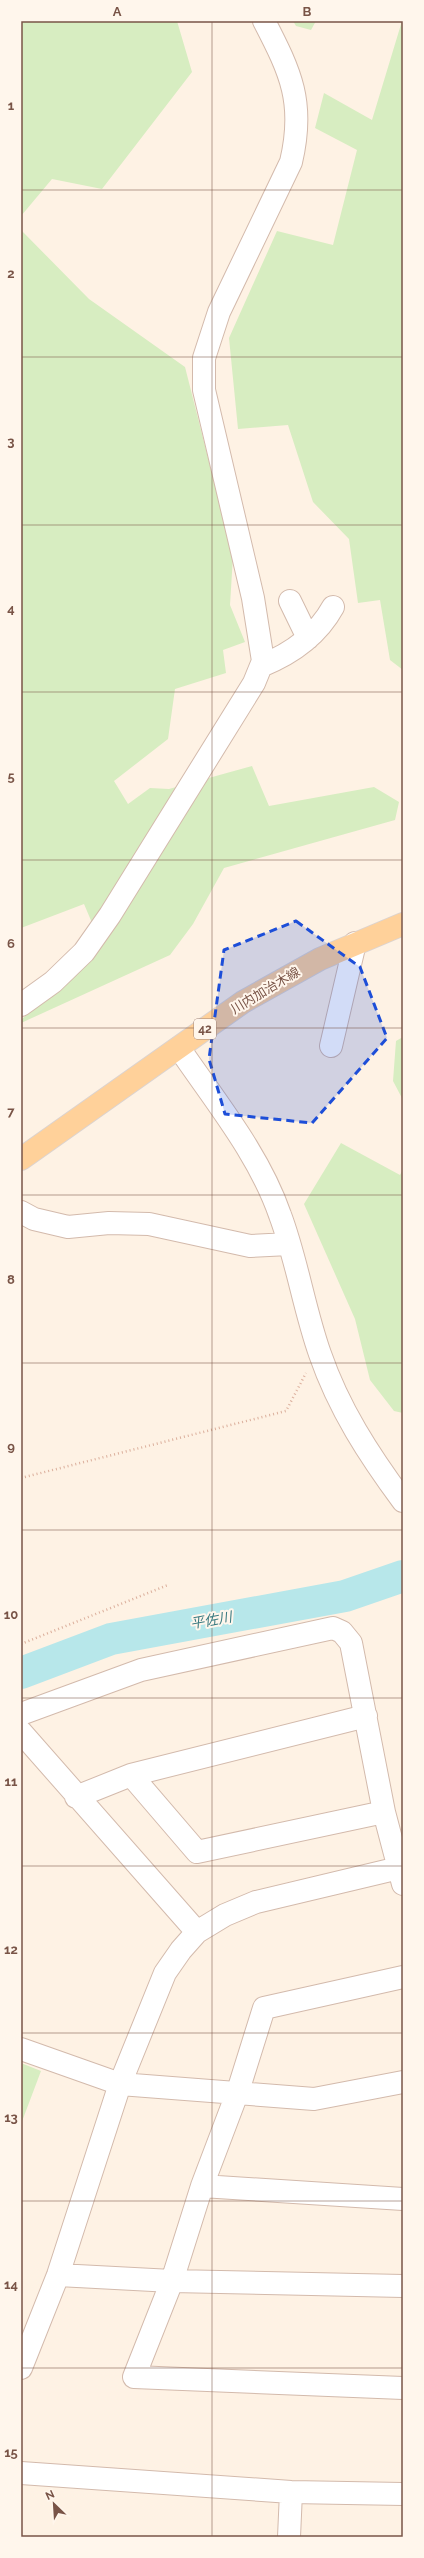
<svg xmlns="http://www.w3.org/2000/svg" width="424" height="2558" viewBox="0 0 424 2558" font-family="Raleway,'Noto Sans JP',sans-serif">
	<rect width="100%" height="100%" fill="#fef2e4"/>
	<path fill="#d7edc1" d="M 21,21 L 177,21 L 192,72 L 102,189 L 52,179 L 21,216 Z
		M 293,21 L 316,21 L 311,30 L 296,26 Z
		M 402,21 L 403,21 L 403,670 L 390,660 L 380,600 L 358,603 L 349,539 L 313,502 L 288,425 L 238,429 L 229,338 L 277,231 L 333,245 L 357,150 L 315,128 L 324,93 L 372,120 Z
		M 21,230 L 89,299 L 185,367 L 233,556 L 230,605 L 245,642 L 223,650 L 226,673 L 175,689 L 168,739 L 114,781 L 128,804 L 150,788 L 169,789 L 252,766 L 269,806 L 374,787 L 399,802 L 395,820 L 224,868 L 193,924 L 170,955 L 21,1023 L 21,1020 L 101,944 L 84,904 L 21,928 Z
		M 403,1037 L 403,1100 L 393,1081 L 396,1041 Z
		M 341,1143 L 400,1175 L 403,1169 L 403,1413 L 394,1411 L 370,1380 L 355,1319 L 304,1204 Z
		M 21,2063 L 41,2071 L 21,2124 Z"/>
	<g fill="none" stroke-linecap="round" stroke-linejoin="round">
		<path stroke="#b7e7ea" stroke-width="32" d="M 21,1673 L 111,1639 L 345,1596 L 403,1576"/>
		<g stroke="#d3baac" stroke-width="24">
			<path id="minor" d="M 290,601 L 308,638
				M 261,666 C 291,654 317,636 333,607
				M 21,1005 L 53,982 L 84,952 L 110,915 L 254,683 L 263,661 L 253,598 L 204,390 L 204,358 L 219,312 L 291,162 C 305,103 291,73 264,21
				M 331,1046 L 355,943
				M 179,1048 C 215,1101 259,1154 280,1215 C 297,1260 304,1309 320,1354 C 339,1409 369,1455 403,1501
				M 21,1212 L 34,1219 L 68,1227 L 109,1223 L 149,1224 L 250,1246 L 289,1244
				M 21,1714 L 141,1670 L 333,1628 L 342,1632 L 351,1643 L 384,1812 L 403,1884
				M 21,1732 L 197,1932
				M 131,1775 L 197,1852 L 384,1812
				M 76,1797 L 131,1775 L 366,1716
				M 403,1977 L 264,2008 L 238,2091 L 202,2186 L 172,2281 L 134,2377 L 403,2388
				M 21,2049 L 120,2084 L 314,2099 L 403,2082
				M 202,2186 L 403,2199
				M 58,2275 L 172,2281 L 403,2286
				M 21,2368 L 58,2275 L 120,2084 L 165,1973 L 181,1950 L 197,1932 L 225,1915 L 256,1902 L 403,1867
				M 21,2473 L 291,2492 L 403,2494
				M 289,2537 L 291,2492"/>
		</g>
		<g stroke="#dcd3cf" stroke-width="24">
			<path id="major" d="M 21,1159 L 243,1002 L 320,959 L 403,924"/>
		</g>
		<path stroke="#dbaf9c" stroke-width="2.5" stroke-dasharray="1 3" stroke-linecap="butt" d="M 21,1478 L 286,1411 L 306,1373
			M 21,1644 L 168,1585"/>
		<use href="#minor" stroke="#fff" stroke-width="22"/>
		<use href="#major" stroke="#ffd19a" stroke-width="22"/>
	</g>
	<path fill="#1d4ed8" fill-opacity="0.2" stroke="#1d4ed8" stroke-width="3" stroke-dasharray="8 5" stroke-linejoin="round" d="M 296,921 L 360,967 L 387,1038 L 312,1123 L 225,1114 L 209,1059 L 224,950 Z"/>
	<path fill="none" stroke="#795447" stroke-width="1" stroke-opacity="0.55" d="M 212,21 L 212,2537M 21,190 L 403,190M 21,357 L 403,357M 21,525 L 403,525M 21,692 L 403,692M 21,860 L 403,860M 21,1028 L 403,1028M 21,1195 L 403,1195M 21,1363 L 403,1363M 21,1530 L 403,1530M 21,1698 L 403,1698M 21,1866 L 403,1866M 21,2033 L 403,2033M 21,2201 L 403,2201M 21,2368 L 403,2368"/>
	<g text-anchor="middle" stroke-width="4" stroke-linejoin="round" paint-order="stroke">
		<rect fill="#fff6ec" stroke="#a18578" stroke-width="1" x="194" y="1019" width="22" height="20" rx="3"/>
		<g font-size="12" font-weight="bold" fill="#795447">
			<text x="205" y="1033">42</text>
		</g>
		<g font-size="13" fill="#795447" stroke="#fff6ec">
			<text transform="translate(265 990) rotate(-31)" y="5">川内加治木線</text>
		</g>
		<g font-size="14" font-style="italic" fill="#3a7a80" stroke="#fff6ec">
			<text transform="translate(211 1620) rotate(-10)" y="5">平佐川</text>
		</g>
	</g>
	<rect width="424" height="2558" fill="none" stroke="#fff6ec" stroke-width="44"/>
	<g transform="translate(54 2504) rotate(335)" stroke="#fff6ec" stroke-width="3" paint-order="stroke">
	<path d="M0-3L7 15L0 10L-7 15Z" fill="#795447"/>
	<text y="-6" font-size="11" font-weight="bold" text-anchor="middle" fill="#795447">N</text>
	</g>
	<rect x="22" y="22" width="380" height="2514" fill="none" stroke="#795447" stroke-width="1.5"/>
	<g font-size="13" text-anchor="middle" font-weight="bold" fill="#795447">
		<text x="117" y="16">A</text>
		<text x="307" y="16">B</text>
		<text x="11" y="110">1</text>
		<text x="11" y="278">2</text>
		<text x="11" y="446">3</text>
		<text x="11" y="613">4</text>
		<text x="11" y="781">5</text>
		<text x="11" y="948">6</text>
		<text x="11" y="1116">7</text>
		<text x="11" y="1284">8</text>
		<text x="11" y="1451">9</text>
		<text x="11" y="1619">10</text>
		<text x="11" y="1786">11</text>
		<text x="11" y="1954">12</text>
		<text x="11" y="2122">13</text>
		<text x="11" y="2289">14</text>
		<text x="11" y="2457">15</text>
	</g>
</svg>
